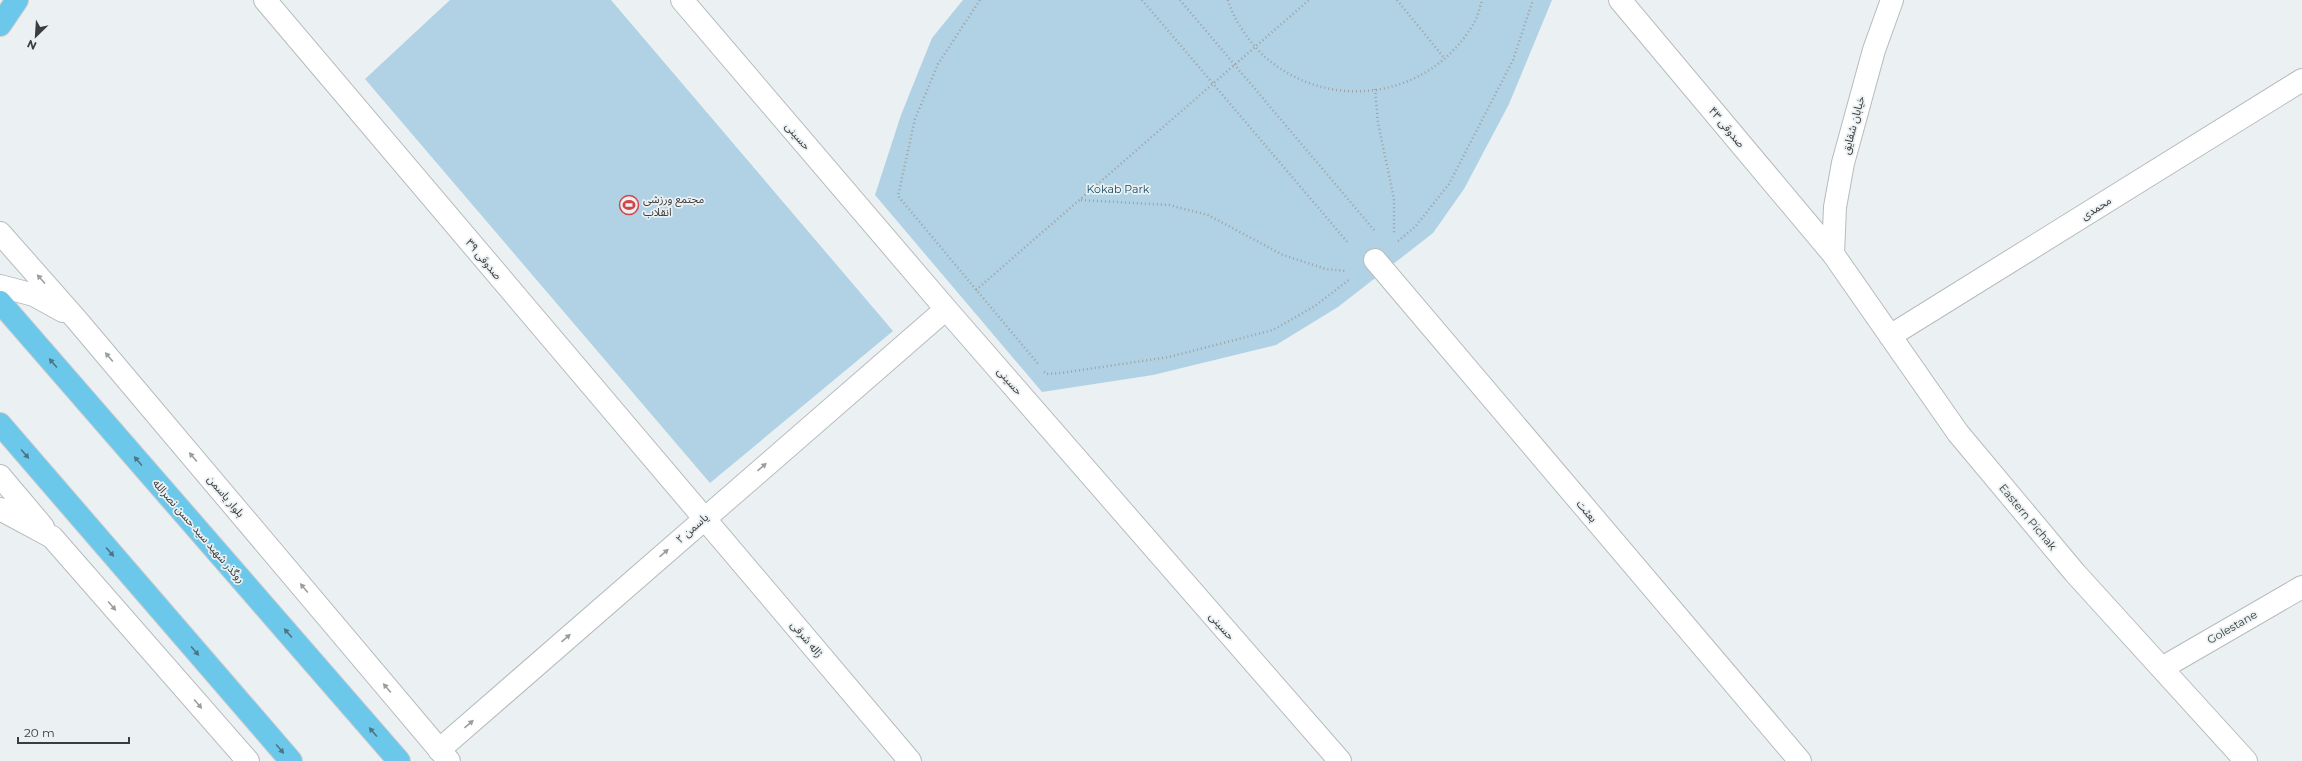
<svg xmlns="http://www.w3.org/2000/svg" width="2302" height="761" viewBox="0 0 2302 761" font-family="Montserrat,'Noto Sans Arabic',sans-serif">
	<rect width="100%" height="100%" fill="#ebf0f2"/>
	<path fill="#b0d2e4" d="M 450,0 L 611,0 L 893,331 L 710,483 L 365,79 Z
		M 963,0 L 1552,0 L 1509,104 L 1464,189 L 1433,233 L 1338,307 L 1276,345 L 1153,375 L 1042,392 L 875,195 L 901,115 L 932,38 Z"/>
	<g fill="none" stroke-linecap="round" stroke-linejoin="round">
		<g stroke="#b7bbbd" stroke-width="24">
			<path id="minor" d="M 265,0 L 910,761
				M 682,0 L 946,309 L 1340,761
				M 1620,0 L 1833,254 L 1958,433 L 2075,573 L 2246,761
				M 0,233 L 76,319 L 449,761
				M 1833,254 L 1835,207 L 1843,163 L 1874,50 L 1892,0
				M 1375,260 L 1800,761
				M 0,286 L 34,295 L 63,311
				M 1890,336 L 2302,80
				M 0,476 L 43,527
				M 0,509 L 52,537 L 248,761
				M 2162,668 L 2302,587
				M 439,750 L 946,309"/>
		</g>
		<g stroke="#cccccd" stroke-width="24">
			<path id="major" d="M 0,25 L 17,0
				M 0,302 L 399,761
				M 0,424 L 291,761"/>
		</g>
		<path stroke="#9ea1a3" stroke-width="2.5" stroke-dasharray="1 3" stroke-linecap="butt" d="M 980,0 L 938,64 L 915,119 L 898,196 L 1039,365
			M 1142,0 L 1349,244
			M 1180,0 L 1374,230
			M 1228,0 C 1233,19 1250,43 1264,56 C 1329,114 1430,99 1474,23 C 1478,16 1480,7 1482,0
			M 1397,0 L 1445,59
			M 1375,89 L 1378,123 L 1394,199 L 1394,235
			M 1081,200 L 1169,205 L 1208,215 L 1283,255 L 1326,269 L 1347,271
			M 1398,241 L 1415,227 L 1449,184 L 1513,60 L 1533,0
			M 976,290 L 1309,0
			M 1044,372 L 1046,374 L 1061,373 L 1169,357 L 1273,330 L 1315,306 L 1350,279"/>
		<use href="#minor" stroke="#fff" stroke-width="22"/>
		<use href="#major" stroke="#6bc8eb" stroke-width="22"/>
	</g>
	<defs><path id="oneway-solid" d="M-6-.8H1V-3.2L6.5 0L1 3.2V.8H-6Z"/></defs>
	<g fill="#9c9e9e">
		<use href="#oneway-solid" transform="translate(41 279) rotate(-132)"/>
		<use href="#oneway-solid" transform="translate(109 357) rotate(-130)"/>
		<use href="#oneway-solid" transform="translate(193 457) rotate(-130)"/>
		<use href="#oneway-solid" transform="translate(762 467) rotate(-41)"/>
		<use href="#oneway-solid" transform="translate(664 553) rotate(-41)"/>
		<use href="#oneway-solid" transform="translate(304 588) rotate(-130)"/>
		<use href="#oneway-solid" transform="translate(112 606) rotate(49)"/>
		<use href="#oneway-solid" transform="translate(566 638) rotate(-41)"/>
		<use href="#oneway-solid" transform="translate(387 688) rotate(-130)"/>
		<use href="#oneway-solid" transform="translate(198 704) rotate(49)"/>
		<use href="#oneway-solid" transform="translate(469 724) rotate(-41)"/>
	</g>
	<g fill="#4e7483">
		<use href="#oneway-solid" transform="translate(53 363) rotate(-131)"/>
		<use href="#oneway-solid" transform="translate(25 454) rotate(49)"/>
		<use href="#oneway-solid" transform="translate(138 461) rotate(-131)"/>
		<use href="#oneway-solid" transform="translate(110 552) rotate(49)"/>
		<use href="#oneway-solid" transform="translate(288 633) rotate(-131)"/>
		<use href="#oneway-solid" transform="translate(195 651) rotate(49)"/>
		<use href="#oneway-solid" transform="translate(373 732) rotate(-131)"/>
		<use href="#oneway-solid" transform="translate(280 749) rotate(49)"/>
	</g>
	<defs>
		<g id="stadium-ring" transform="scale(1)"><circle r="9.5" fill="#ebf0f2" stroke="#d34348" stroke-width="1.5"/><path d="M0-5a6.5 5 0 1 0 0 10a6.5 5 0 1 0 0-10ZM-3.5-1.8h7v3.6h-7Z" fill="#d34348"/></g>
	</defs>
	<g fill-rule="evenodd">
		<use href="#stadium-ring" x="629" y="205"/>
	</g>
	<g text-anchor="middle" stroke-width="3.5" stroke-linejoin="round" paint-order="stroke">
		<g font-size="11" fill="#3a3c3d" stroke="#ebf0f2">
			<text transform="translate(1853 125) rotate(-75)" y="4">خیابان شقایق</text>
			<text transform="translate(1727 127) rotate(50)" y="4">صدوقی ۴۳</text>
			<text transform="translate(798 136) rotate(49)" y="4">حسینی</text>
			<text transform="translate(2096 208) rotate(-32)" y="4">محمدی</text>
			<text transform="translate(484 259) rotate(50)" y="4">صدوقی ۳۹</text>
			<text transform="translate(1010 381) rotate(49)" y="4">حسینی</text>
			<text transform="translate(226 496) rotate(50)" y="4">بلوار یاسمن</text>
			<text transform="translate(1587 511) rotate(50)" y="4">بعثت</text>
			<text transform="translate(2028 517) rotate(50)" y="4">Eastern Pichak</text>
			<text transform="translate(692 528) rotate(-41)" y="4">یاسمن ۲</text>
			<text transform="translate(199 531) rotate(49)" y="4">روگذر شهید سید حسن نصرالله</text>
			<text transform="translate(1222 626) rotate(49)" y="4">حسینی</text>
			<text transform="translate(2232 627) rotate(-30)" y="4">Golestane</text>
			<text transform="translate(807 639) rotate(50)" y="4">ژاله شرقی</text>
		</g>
		<g font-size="11" fill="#134962" stroke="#ebf0f2">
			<text x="1118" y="193">Kokab Park</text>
		</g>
		<g font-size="11" fill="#3a3c3d" stroke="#ebf0f2" text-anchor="start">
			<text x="643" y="203">مجتمع ورزشی<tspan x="643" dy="13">انقلاب</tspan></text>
		</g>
	</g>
	<g transform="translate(36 36) rotate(205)" stroke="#ebf0f2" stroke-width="3" paint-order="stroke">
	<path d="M0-3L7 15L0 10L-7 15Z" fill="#3a3c3d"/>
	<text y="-6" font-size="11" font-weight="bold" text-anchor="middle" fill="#3a3c3d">N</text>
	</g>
	<path d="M18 737v6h111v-6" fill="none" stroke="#3a3c3d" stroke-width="2"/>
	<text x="24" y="737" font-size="12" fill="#3a3c3d" stroke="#ebf0f2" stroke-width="3" paint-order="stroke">20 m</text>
</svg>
